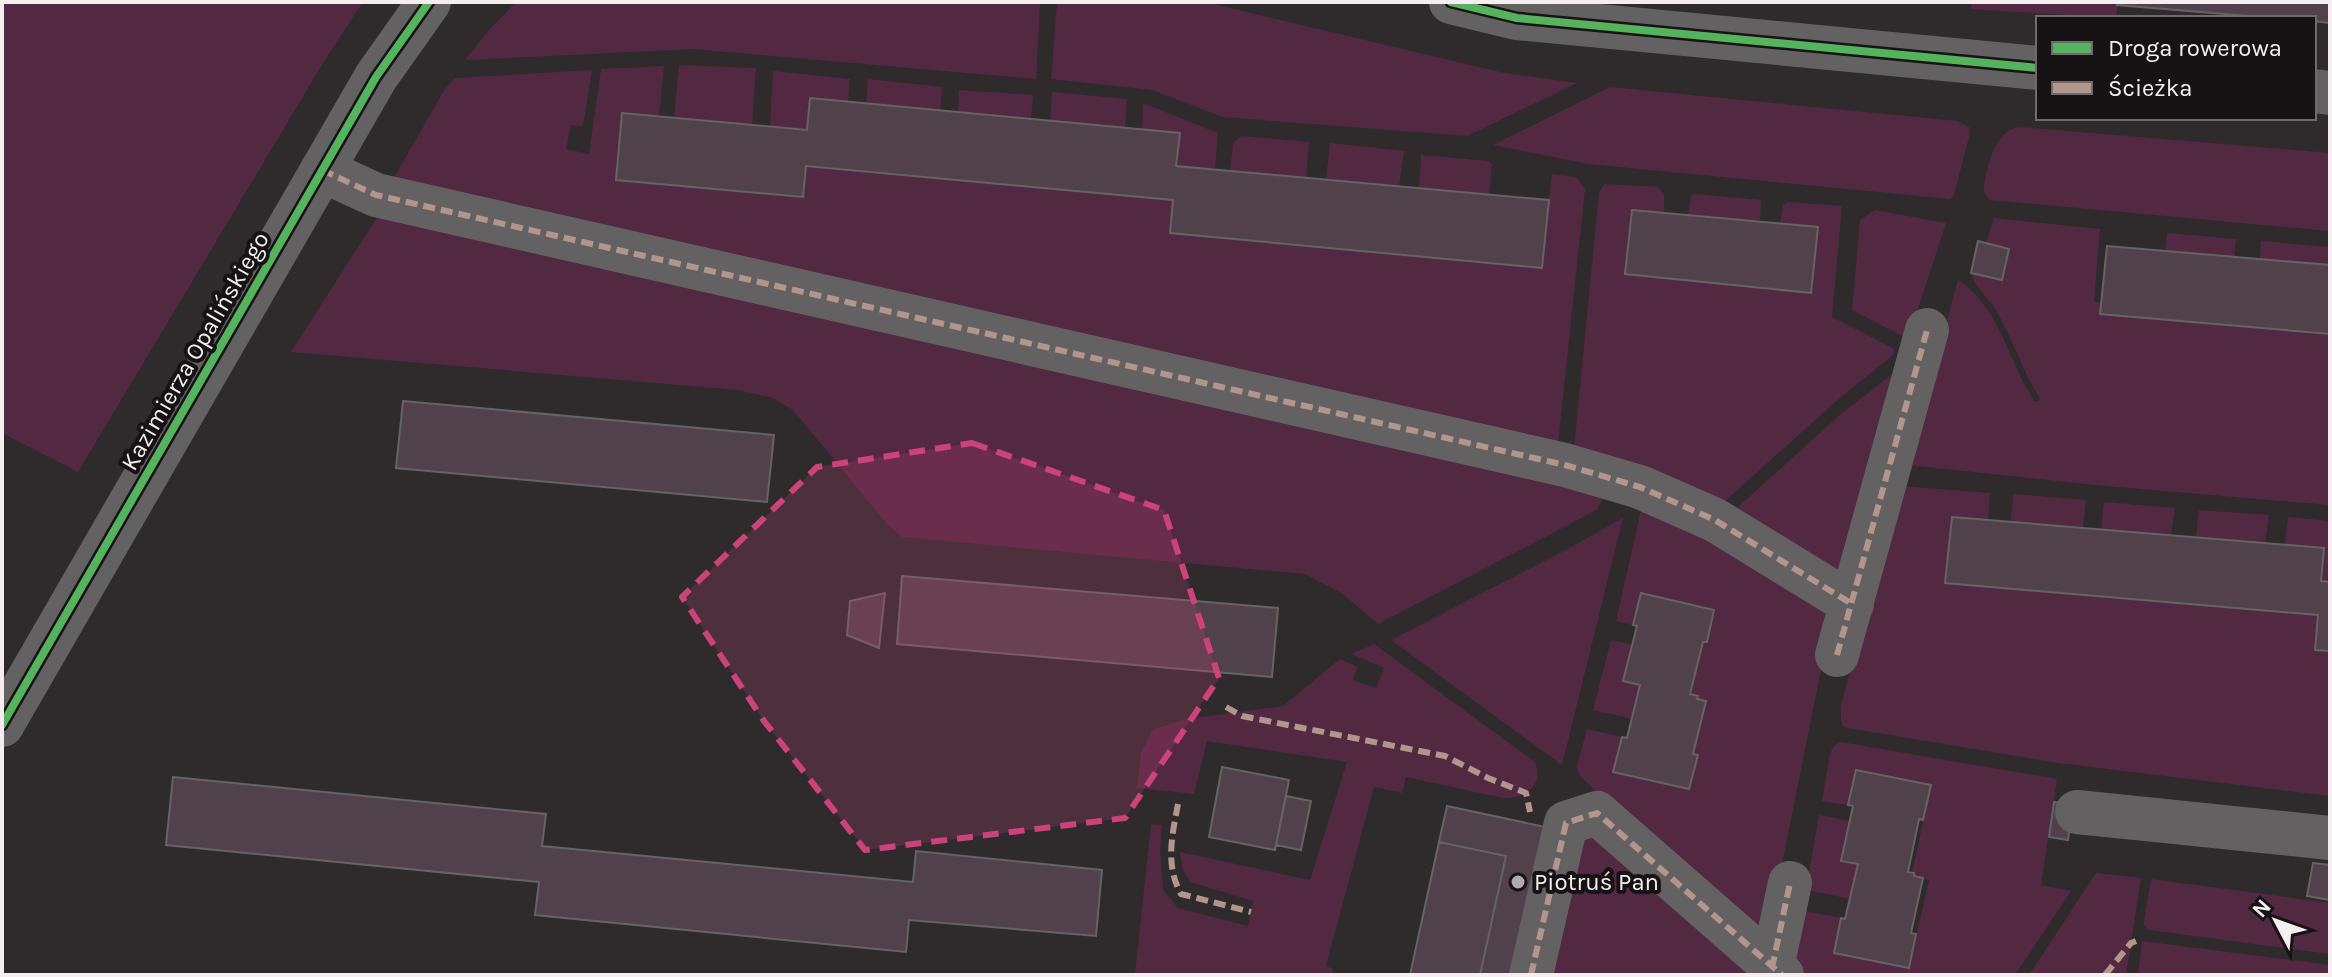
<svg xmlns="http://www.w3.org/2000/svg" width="2332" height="977" viewBox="0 0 2332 977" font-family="Karla,sans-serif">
	<rect width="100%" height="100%" fill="#2f2b2d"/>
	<path fill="#522940" d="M 2,2 L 363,2 L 326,58 L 78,472 L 2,433 Z
		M 516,2 L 1040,2 L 1036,79 L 692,49 L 465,60 L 490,29 Z
		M 1057,2 L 1205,2 L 1504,73 L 1577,83 L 1467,136 L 1223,117 L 1152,90 L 1051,79 Z
		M 1972,2 L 2048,4 L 2049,2 L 2118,2 L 2116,18 L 1971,9 Z
		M 679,65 L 756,68 L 752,125 L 674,118 Z
		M 664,66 L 659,116 L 622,113 L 616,180 L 802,197 L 806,166 L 1173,200 L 1170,233 L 1549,200 L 1552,174 L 1576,177 L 1585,189 L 1558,444 L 391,183 L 445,89 L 455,78 L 592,70 L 583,126 L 571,125 L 566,149 L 589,154 L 601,69 Z
		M 773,71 L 850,79 L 848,102 L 807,130 L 770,127 Z
		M 868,79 L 942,87 L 940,111 L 866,104 Z
		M 1610,87 L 1957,121 L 1969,127 L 1970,133 L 1954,195 L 1950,199 L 1588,164 L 1493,145 Z
		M 959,90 L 1033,95 L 1031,119 L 958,112 Z
		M 1052,92 L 1127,99 L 1125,128 L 1050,121 Z
		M 1143,103 L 1218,133 L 1215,169 L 1176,166 L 1179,133 L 1142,130 Z
		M 2020,127 L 2330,153 L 2330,231 L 1990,200 L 1984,192 L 1984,184 C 1989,162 1995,130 2020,127 Z
		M 1241,136 L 1309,142 L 1306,178 L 1230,171 L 1233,143 Z
		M 1330,143 L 1404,151 L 1399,186 L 1326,179 Z
		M 1421,155 L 1489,161 L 1492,165 L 1489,195 L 1419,188 Z
		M 1604,184 L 1658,187 L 1664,194 L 1664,213 L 1632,210 L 1625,274 L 1811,293 L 1818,228 L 1780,224 L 1783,205 L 1787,202 L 1842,206 L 1832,317 L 1891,347 L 1894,350 L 1894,354 L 1834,403 L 1724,502 L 1574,449 L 1599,193 Z
		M 1695,194 L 1761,200 L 1760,222 L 1688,215 L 1691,196 Z
		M 383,208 L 1604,496 L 1597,510 L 1378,624 L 1343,594 L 1305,574 L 902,537 L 887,524 L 793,410 L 773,398 L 738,390 L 291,352 Z
		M 1875,210 L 1946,223 L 1908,339 L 1852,310 L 1860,220 Z
		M 1994,218 L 2100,229 L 2094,301 L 2102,304 L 2330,334 L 2330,505 L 2105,486 L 1908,465 L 1958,280 C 2000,307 2008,362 2035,402 L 2041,400 C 2022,371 2013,338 1995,309 C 1987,296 1975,288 1971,273 L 2003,279 L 2009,249 L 1986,243 Z
		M 2167,233 L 2236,239 L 2234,257 L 2165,251 Z
		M 2261,241 L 2330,247 L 2328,265 L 2260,259 Z
		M 1907,363 L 1845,580 L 1737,508 L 1842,413 Z
		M 1900,486 L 1990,493 L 1988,520 L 1952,517 L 1946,583 L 2318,615 L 2315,650 L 2330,651 L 2330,796 L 2059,763 L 1843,727 L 1841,721 L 1841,705 Z
		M 2013,494 L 2086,500 L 2083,528 L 2011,522 Z
		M 2104,502 L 2175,508 L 2171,535 L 2101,529 Z
		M 1642,506 L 1660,510 L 1832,616 L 1767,938 L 1752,937 L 1579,775 L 1577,766 L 1587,729 L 1622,737 L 1614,772 L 1688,789 L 1697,756 L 1693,754 L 1706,702 L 1697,699 L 1698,696 L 1690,694 L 1703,642 L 1707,642 L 1714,611 L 1642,593 L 1633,625 L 1616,621 Z
		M 2199,510 L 2269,515 L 2265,543 L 2196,537 Z
		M 2288,517 L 2330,521 L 2330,582 L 2321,581 L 2323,548 L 2285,545 Z
		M 1623,518 L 1562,765 L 1391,640 L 1566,550 Z
		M 1611,640 L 1633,645 L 1623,681 L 1640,685 L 1632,719 L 1593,710 Z
		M 1374,644 L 1535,762 C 1544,786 1526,798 1503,798 L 1406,777 L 1402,793 L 1374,787 L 1326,966 L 1333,969 L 1332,975 L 1135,975 L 1151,824 L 1162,825 L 1160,849 L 1163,890 L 1178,908 L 1248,926 L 1253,901 L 1190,882 L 1183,870 L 1180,852 L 1310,880 L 1347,762 L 1207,741 L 1194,794 L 1137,788 L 1141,753 L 1153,729 L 1187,719 L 1283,706 L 1340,659 L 1358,667 L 1352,680 L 1376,688 L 1384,668 L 1352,654 Z
		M 1841,742 L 2057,779 L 2041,885 L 2071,891 L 2015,975 L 1803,975 L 1790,966 L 1805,911 L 1841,918 L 1834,952 L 1909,968 L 1929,880 L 1914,876 L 1912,873 L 1931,785 L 1856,770 L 1848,805 L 1822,801 L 1830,753 L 1835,745 Z
		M 1819,815 L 1850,821 L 1842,861 L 1858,864 L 1850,899 L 1813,891 L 1808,889 L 1807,885 Z
		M 1599,834 L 1758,975 L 1548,975 L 1576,843 Z
		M 2096,873 L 2141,878 L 2126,975 L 2029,975 Z
		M 2151,879 L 2330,903 L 2330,954 L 2149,930 L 2144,925 L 2144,921 Z
		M 2142,941 L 2330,965 L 2330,975 L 2138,975 Z"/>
	<path fill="#51414a" stroke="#666364" stroke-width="2" d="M 2118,2 L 2330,2 L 2330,23 L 2314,21 L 2314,18 L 2273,18 L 2117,5 Z
		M 810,98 L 1180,133 L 1176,166 L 1549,200 L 1542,268 L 1170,233 L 1173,200 L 806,166 L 803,197 L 616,180 L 622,113 L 807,130 Z
		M 1632,210 L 1818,227 L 1811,293 L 1625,274 Z
		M 1978,241 L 2009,249 L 2002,280 L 1971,273 Z
		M 2107,246 L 2330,265 L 2330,334 L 2100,314 Z
		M 403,401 L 774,435 L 767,502 L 396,468 Z
		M 1952,517 L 2324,548 L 2321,581 L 2330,582 L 2330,651 L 2315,650 L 2318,615 L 1945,583 Z
		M 902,576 L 1278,608 L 1272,677 L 897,644 Z
		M 885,593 L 879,648 L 847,635 L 850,601 Z
		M 1641,593 L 1714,610 L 1707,642 L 1703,642 L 1690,694 L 1698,696 L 1697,699 L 1706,701 L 1693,754 L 1698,755 L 1689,789 L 1613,772 L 1622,737 L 1627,738 L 1640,685 L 1623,681 L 1637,626 L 1633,625 Z
		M 1222,767 L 1289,780 L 1275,850 L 1209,837 Z
		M 1856,770 L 1931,785 L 1923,820 L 1919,819 L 1908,872 L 1914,873 L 1914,876 L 1923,878 L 1911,933 L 1916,934 L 1909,968 L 1834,953 L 1841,918 L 1845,919 L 1858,864 L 1841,861 L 1853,806 L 1848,805 Z
		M 173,777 L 546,814 L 542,846 L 913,882 L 916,851 L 1102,870 L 1096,936 L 909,920 L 906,952 L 535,915 L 539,882 L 166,845 Z
		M 1286,796 L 1311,801 L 1301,850 L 1276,845 Z
		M 2054,802 L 2073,804 L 2068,840 L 2049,837 Z
		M 1447,806 L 1550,828 L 1518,975 L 1480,975 L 1506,856 L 1439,842 Z
		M 1439,842 L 1506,856 L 1480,975 L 1410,975 Z
		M 2313,863 L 2330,865 L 2330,900 L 2307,896 Z"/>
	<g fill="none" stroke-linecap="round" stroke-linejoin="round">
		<path stroke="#646163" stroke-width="44" d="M 1451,2 L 1517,18 L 2038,68
			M 2314,91 L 2330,93
			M 322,170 L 376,195 L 1565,465 L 1640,487 L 1715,520 L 1852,604
			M 1837,655 L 1927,330
			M 2,725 L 376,77 L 429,2
			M 2077,812 L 2330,838
			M 1772,968 L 1790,883
			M 1531,975 L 1566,823 L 1597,813 L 1782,975"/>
		<path stroke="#b2968c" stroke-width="6" stroke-dasharray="12 6" stroke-linecap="butt" d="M 322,170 L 376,195 L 1565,465 L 1640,487 L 1715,520 L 1852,604
			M 1837,655 L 1927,330
			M 1226,707 L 1242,716 L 1445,756 L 1488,778 L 1526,793 L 1530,812
			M 1178,804 C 1172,836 1165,865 1181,894 L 1251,912
			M 1772,968 L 1790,883
			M 1531,975 L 1566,823 L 1597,813 L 1782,975
			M 2105,975 L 2131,943 L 2136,941"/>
		<g stroke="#171315" stroke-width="13">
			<path id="cycleway" d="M 1451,2 L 1517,18 L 2038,68
				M 2,725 L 376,77 L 429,2"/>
		</g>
		<use href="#cycleway" stroke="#56b35d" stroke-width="8"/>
	</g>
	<path fill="#cc4379" fill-opacity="0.2" stroke="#cc4379" stroke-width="6" stroke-dasharray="16 10" stroke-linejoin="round" d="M 972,443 L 1164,510 L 1219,678 L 1125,818 L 865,850 L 764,721 L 682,597 L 817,467 Z"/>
	<circle fill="#afaaac" stroke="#171315" stroke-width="3" cx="1518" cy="882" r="8"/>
	<g text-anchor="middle" stroke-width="8" stroke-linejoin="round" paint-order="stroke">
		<g font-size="24" fill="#f4eef1" stroke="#171315">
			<text transform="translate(195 351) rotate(-60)" y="8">Kazimierza Opalińskiego</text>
		</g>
		<g font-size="24" fill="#f4eef1" stroke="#171315" text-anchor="start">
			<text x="1534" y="890">Piotruś Pan</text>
		</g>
	</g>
	<rect width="2332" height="977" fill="none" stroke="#f4eef1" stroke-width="8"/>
	<rect x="2036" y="16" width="280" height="104" fill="#171315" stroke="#6f6b6d" stroke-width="2"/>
	<rect x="2052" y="42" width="40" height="12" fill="#56b35d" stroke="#6f6b6d" stroke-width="2"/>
	<text x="2108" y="56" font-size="24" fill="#f4eef1">Droga rowerowa</text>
	<rect x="2052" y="82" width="40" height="12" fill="#b2968c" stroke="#6f6b6d" stroke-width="2"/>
	<text x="2108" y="96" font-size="24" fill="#f4eef1">Ścieżka</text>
	<g transform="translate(2276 921) rotate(311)" stroke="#171315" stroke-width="6" paint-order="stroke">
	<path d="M0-6L14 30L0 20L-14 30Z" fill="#f4eef1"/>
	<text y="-12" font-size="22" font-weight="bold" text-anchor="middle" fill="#f4eef1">N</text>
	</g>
</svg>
